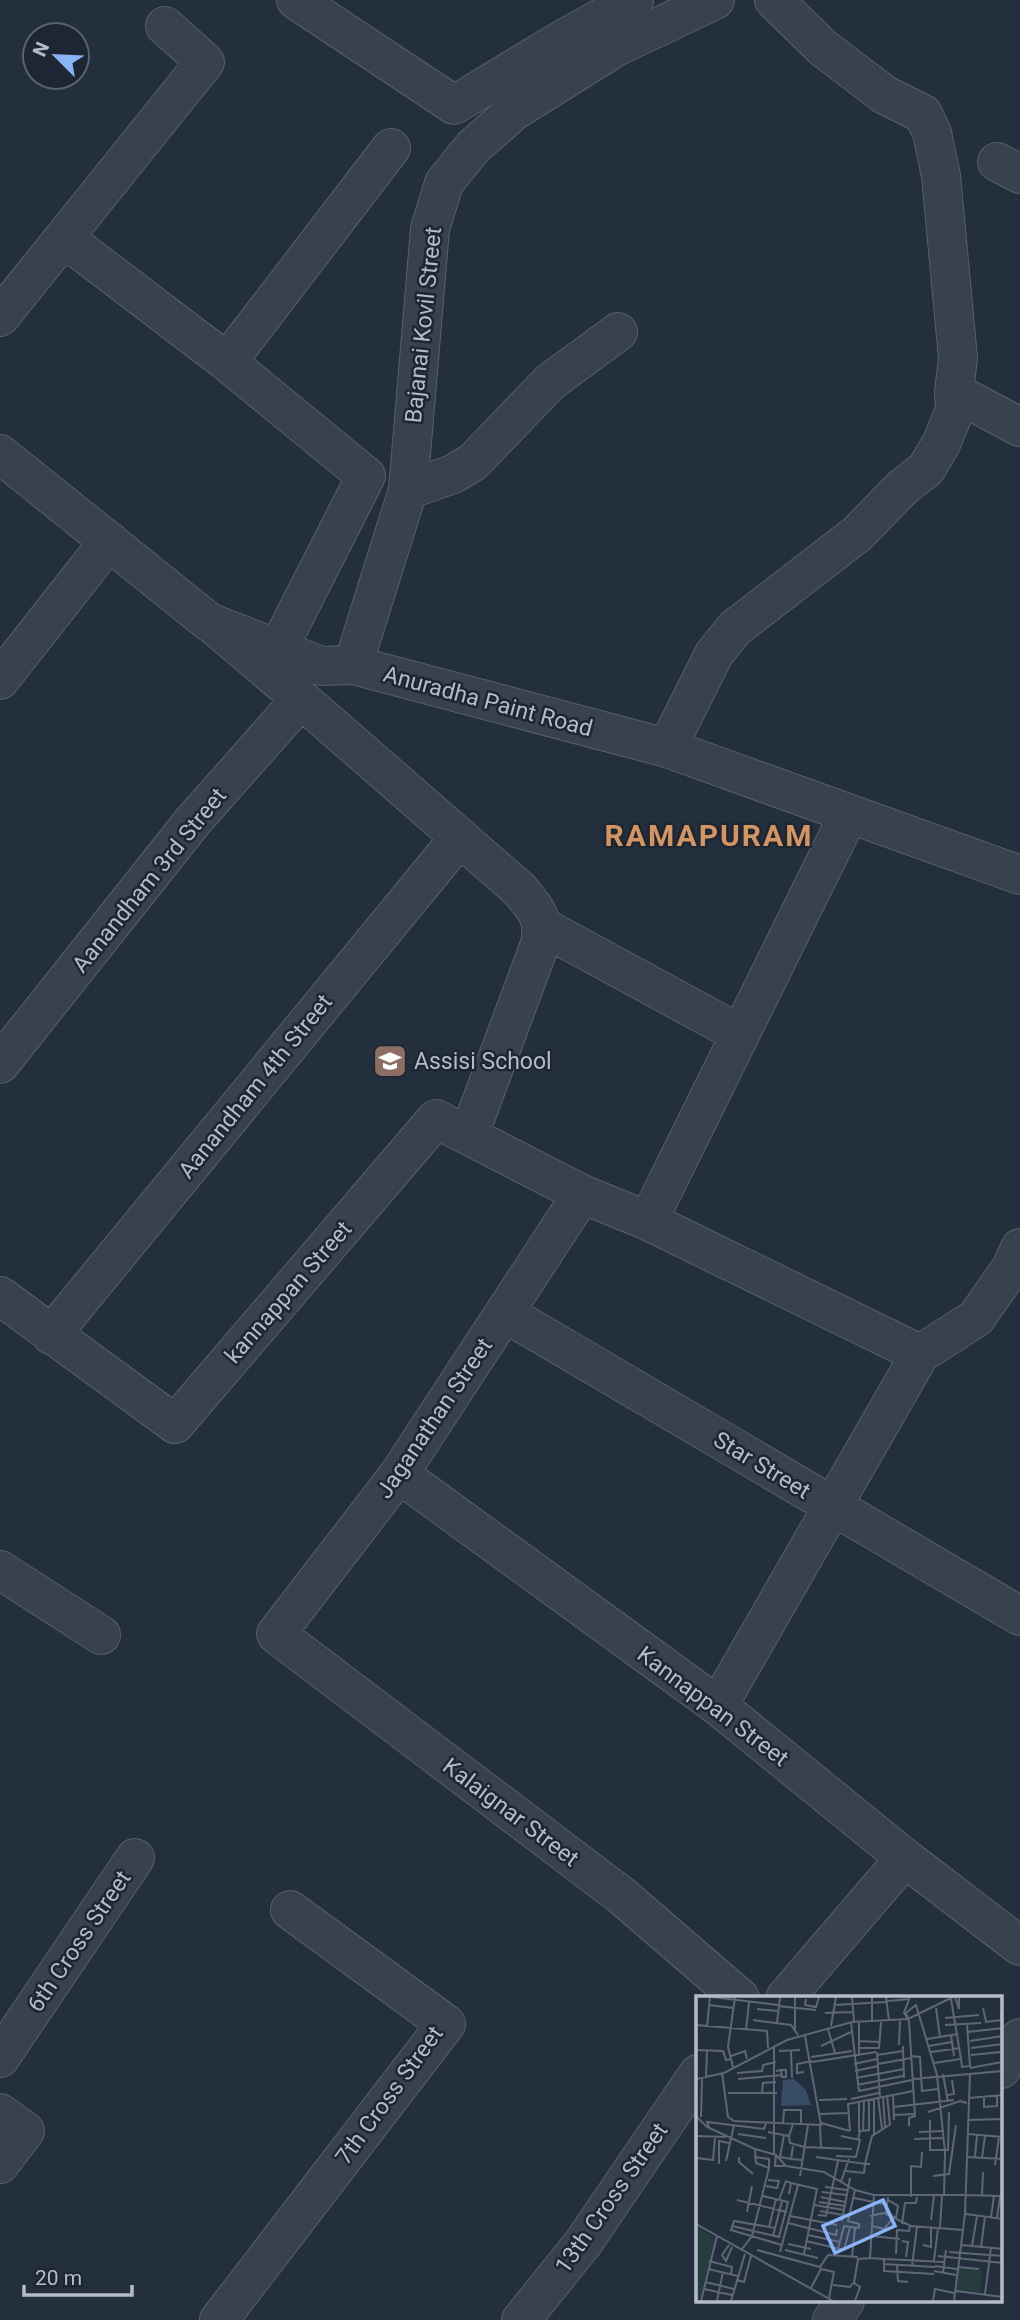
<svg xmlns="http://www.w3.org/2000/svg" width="1020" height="2320" viewBox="0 0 1020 2320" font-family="Roboto,sans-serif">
	<rect width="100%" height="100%" fill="#242f3e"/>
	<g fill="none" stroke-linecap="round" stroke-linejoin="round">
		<g stroke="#565f6c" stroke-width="40">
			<path id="minor" d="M 296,0 L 454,105 L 565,38 L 634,0
				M 997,162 L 1020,174
				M 64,238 L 227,362
				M 0,317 L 205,62 L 165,26
				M 954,392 L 1020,427
				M 408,490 L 453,474 L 473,462 L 550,382 L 618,332
				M 216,627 L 301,699 L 519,889 C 536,909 545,918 540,944 L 469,1135
				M 278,649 L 366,476 L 227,362 L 391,148
				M 0,680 L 109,541
				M 667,748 L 714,654 L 735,628 L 857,534 L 903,487 L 926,469 L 941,444 L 955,410 L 954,392 L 958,358 L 941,176 L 932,133 L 923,114 L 885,95 L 823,48 L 774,0
				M 543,927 L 740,1034
				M 0,1064 L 193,821 L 301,699
				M 582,1194 L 399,1474 L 276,1634 L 622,1896 L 740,1998
				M 648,1221 L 849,814
				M 0,1296 L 175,1424 L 436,1119 L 582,1194 L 648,1221 L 920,1354
				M 505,1313 L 1020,1616
				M 51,1335 L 460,837
				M 399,1474 L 718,1706 L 905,1858 L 1020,1946
				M 0,1570 L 101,1635
				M 718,1706 L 920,1354 L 976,1318 L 1011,1268 L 1020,1248
				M 785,1998 L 905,1858
				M 0,2058 L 135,1858
				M 1001,2069 L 1020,2038
				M 0,2113 L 25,2131 L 0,2164
				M 219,2320 L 446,2024 L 290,1910
				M 521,2320 L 583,2243 L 698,2074
				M 832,2320 L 845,2301"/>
		</g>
		<g stroke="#565f6c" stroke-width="40">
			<path id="tertiary" d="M 0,454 L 209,622 L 321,666 L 353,665 L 667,748 L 1020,875
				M 353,665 L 408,490 L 430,229 L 444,183 L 473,147 L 514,111 L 616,47 L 715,0"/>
		</g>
		<use href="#minor" stroke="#38414e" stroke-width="38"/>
		<use href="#tertiary" stroke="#38414e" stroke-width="38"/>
	</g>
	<defs>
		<g id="school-square" transform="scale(1.75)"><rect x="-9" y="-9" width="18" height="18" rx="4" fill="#8d6e63" stroke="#1d2633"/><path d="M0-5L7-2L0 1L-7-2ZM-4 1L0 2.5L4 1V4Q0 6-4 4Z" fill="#fff"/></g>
	</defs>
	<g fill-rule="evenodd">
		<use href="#school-square" x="390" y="1061"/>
	</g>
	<g text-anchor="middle" stroke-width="5" stroke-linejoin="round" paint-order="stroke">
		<g font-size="23" fill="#b4bcc9" stroke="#1d2633">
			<text transform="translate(423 325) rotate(-84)" y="8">Bajanai Kovil Street</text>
			<text transform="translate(488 701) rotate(15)" y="8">Anuradha Paint Road</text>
			<text transform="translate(149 880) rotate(-51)" y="8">Aanandham 3rd Street</text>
			<text transform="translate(255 1086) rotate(-51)" y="8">Aanandham 4th Street</text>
			<text transform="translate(288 1292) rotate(-49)" y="8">kannappan Street</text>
			<text transform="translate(434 1418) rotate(-56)" y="8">Jaganathan Street</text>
			<text transform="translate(762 1465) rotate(31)" y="8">Star Street</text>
			<text transform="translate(713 1706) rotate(37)" y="8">Kannappan Street</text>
			<text transform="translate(511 1812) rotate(37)" y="8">Kalaignar Street</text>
			<text transform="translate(79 1941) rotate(-56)" y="8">6th Cross Street</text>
			<text transform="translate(389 2095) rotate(-54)" y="8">7th Cross Street</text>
			<text transform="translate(611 2198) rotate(-55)" y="8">13th Cross Street</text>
		</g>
		<g font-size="23" fill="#b4bcc9" stroke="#1d2633" text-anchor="start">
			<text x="414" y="1069">Assisi School</text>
		</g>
		<g font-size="30" font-weight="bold" letter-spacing="2" fill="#d59563" stroke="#1d2633">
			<text x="709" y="846">RAMAPURAM</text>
		</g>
	</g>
	<g transform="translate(696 1996)">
		<rect width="306" height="306" fill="#242f3e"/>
		<path d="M 0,231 L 19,242 L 4,303 L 0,303 ZM 263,272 L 286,275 L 284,297 L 259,295 Z" fill="#263c3f"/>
		<path d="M 98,83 L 110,94 L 115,109 L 85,110 L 87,84 Z" fill="#394c67"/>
		<path fill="none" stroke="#5e6776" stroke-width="2" d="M 16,1 L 82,9M 156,1 L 158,25M 176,1 L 176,25M 190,1 L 193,25M 259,1 L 263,13 L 263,1M 110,3 L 109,9 L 120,11 L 123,1M 191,5 L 214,3M 13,9 L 37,12M 138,9 L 190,6M 82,10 L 120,14M 240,12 L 244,41M 287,12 L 290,26 L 305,24 L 305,17M 61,13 L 82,15M 129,17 L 157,16M 212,22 L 210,17 L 220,9 L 241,79 L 249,156 L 248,199M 249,22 L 283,19M 57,24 L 95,29 L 102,39M 155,26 L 163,95 L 216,84M 163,26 L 163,60M 81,27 L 84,1M 0,29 L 71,35 L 72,52M 249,29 L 285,27M 135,30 L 140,1M 11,31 L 14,1M 99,33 L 99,1M 132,33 L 139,57M 50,34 L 53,6M 272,36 L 307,32M 255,39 L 258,60M 231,43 L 262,38M 163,45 L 184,46M 274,45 L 307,40M 203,49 L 204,25M 78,50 L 78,158M 125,50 L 155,36M 207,50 L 208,82M 233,50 L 256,46M 163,52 L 183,52 L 185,26M 275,52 L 307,48M 0,54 L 27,55 L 30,64 L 35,63M 83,55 L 104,54M 95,55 L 96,82M 181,56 L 184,101M 235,56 L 264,52M 181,59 L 207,55M 275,59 L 305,56M 35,60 L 49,55 L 51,63M 215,60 L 224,61 L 226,95 L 242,93M 115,61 L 156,55M 265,63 L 266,71 L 274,70 L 271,28M 116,66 L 180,56M 238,67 L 265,63 L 255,3M 158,68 L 181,63M 182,68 L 215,62M 37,71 L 32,51 L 39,1M 274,72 L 306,66M 80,75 L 85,74 L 90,74 L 90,81 L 86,81 L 85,74M 159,75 L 182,70M 108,76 L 101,77 L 101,68 L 116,65M 26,77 L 32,121 L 38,125M 41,77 L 66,75 L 67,69 L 80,66M 247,78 L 252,106M 10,81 L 11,55M 160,82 L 208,73M 0,83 L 28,77 L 91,44 L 156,26 L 212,23 L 257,1M 42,83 L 86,79M 216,83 L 274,78M 161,89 L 207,80M 32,97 L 81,97M 66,97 L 67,87 L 80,86M 197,98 L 198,124M 191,99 L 194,129M 251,99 L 258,98 L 256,84M 187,100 L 189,131M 182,101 L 186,133M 288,101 L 288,111 L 301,110 L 301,100M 178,102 L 178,139M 273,102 L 307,99M 155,103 L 183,97M 123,104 L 151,103M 163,107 L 163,136M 198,111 L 258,104M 232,116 L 264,105 L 271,107M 124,118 L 152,117M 198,119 L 219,118M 0,120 L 11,131 L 59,153 L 60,167 L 73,172 L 56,240 L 46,253M 5,121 L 6,83M 234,124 L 234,154 L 252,154 L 253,116M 272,124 L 307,123M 38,125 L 125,129 L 109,40M 125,127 L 154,135M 87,128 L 88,114 L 105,114 L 105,128M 124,129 L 125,151M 213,130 L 213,122 L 219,120 L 213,25 L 208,17 L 214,1M 13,131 L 11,126 L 68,133 L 70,127M 154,135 L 152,108 L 217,95M 167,135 L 168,106M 72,136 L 93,140 L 97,128M 223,136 L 248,135M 42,138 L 70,142M 272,138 L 307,141M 88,139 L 84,161 L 95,163M 0,140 L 30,141M 93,140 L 94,147 L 108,151 L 156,153M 218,143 L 248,142M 162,144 L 164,135 L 173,134 L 173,104M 97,150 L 95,163 L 106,164M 59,153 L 80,159 L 90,170 L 128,176 L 159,194 L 178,199 L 269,199M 80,159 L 79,170 L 89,170M 140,160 L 160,161 L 164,144 L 145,140M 43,161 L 43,166 L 57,178M 58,161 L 73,163 L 73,172M 120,161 L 169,168 L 176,140 L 195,128M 270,161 L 307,163M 279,161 L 281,139M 0,162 L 17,164 L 19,142M 286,162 L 289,140M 30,165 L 38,129M 23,168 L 23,145 L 33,147M 299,169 L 303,141M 150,175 L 168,177 L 169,168 L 174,168M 104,180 L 112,129M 237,180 L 253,178 L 260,129M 145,186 L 153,163M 70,190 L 81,192 L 83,185 L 72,184M 129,191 L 151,194M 159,194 L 152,225 L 163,228 L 163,232M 126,196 L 150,199M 93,198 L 95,187 L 121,193 L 108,258M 270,199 L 307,200M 286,199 L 287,176M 125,201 L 149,206M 215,201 L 215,170 L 225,171 L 226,156M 158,202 L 188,208M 41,204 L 91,216M 83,204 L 90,185 L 95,187M 192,204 L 202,210 L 200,222 L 190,217 L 192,201M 123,206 L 149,210M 118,209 L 148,214M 124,215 L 147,219M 51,216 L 56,190M 270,218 L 307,223M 122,219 L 130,220 L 142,165M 94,220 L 141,229M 174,220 L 188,217 L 215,230 L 267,234M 295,221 L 298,200M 301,222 L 304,201M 235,224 L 238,200M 146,225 L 154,182M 92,227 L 140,239 L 141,233M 0,228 L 137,305M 206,228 L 209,207 L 220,207 L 221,201M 36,230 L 83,241 L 92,206 L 67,200M 176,230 L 188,233 L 196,223M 73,231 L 80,203M 79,232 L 38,225 L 35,234 L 86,249M 244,232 L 246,199M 112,239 L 144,246M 77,240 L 86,205M 176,240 L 204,243M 110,245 L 148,254M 206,245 L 212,246 L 210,261M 92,248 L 115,253M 33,249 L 26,259 L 30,265 L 36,251M 227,249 L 235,251 L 235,232M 266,249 L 307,253M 276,250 L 281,220M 285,251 L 289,221M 142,253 L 148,230 L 163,232M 61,254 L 124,271 L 132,259 L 162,261M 89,254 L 122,262M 148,254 L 154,231M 84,256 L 102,189M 253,256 L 307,260M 200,258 L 201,234 L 213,235 L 214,230M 242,260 L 307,267M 156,261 L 159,232M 174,262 L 188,263 L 188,275 L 238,278M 188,263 L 249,266M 13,265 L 36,271 L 35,278M 238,265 L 242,232M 188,268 L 239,271M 201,269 L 202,285 L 212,286M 216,270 L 221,231M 239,270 L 261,273M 262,271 L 283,273M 12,273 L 42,280M 238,275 L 260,279M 247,277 L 250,254M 41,284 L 48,286 L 55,260M 9,286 L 38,293M 137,289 L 154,291 L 157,287M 115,292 L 125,273 L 138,276 L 133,302M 8,293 L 36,299M 260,295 L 307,301 L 305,305M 289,298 L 295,252M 5,305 L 21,240M 21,305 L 27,276M 35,305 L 49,258M 159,305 L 164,291 L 158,287 L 162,263 L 174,262 L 178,199M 237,305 L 239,293 L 258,297M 258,305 L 269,218 L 274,78 L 307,75"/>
		<path fill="#8ab4f8" fill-opacity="0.15" stroke="#8ab4f8" stroke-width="3.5" d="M 187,204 L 199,230 L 139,257 L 127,230 Z"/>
		<rect width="306" height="306" fill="none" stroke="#b4bcc9" stroke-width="3.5"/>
	</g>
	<g transform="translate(56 56) rotate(294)"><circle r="33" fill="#1d2633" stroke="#59626f" stroke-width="2"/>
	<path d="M0-5L12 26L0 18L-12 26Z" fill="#8ab4f8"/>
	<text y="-10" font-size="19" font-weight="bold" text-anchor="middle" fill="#b4bcc9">N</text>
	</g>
	<path d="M24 2285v10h108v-10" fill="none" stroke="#b4bcc9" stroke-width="3.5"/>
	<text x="35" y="2285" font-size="21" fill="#b4bcc9" stroke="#1d2633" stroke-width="5" paint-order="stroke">20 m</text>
</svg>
